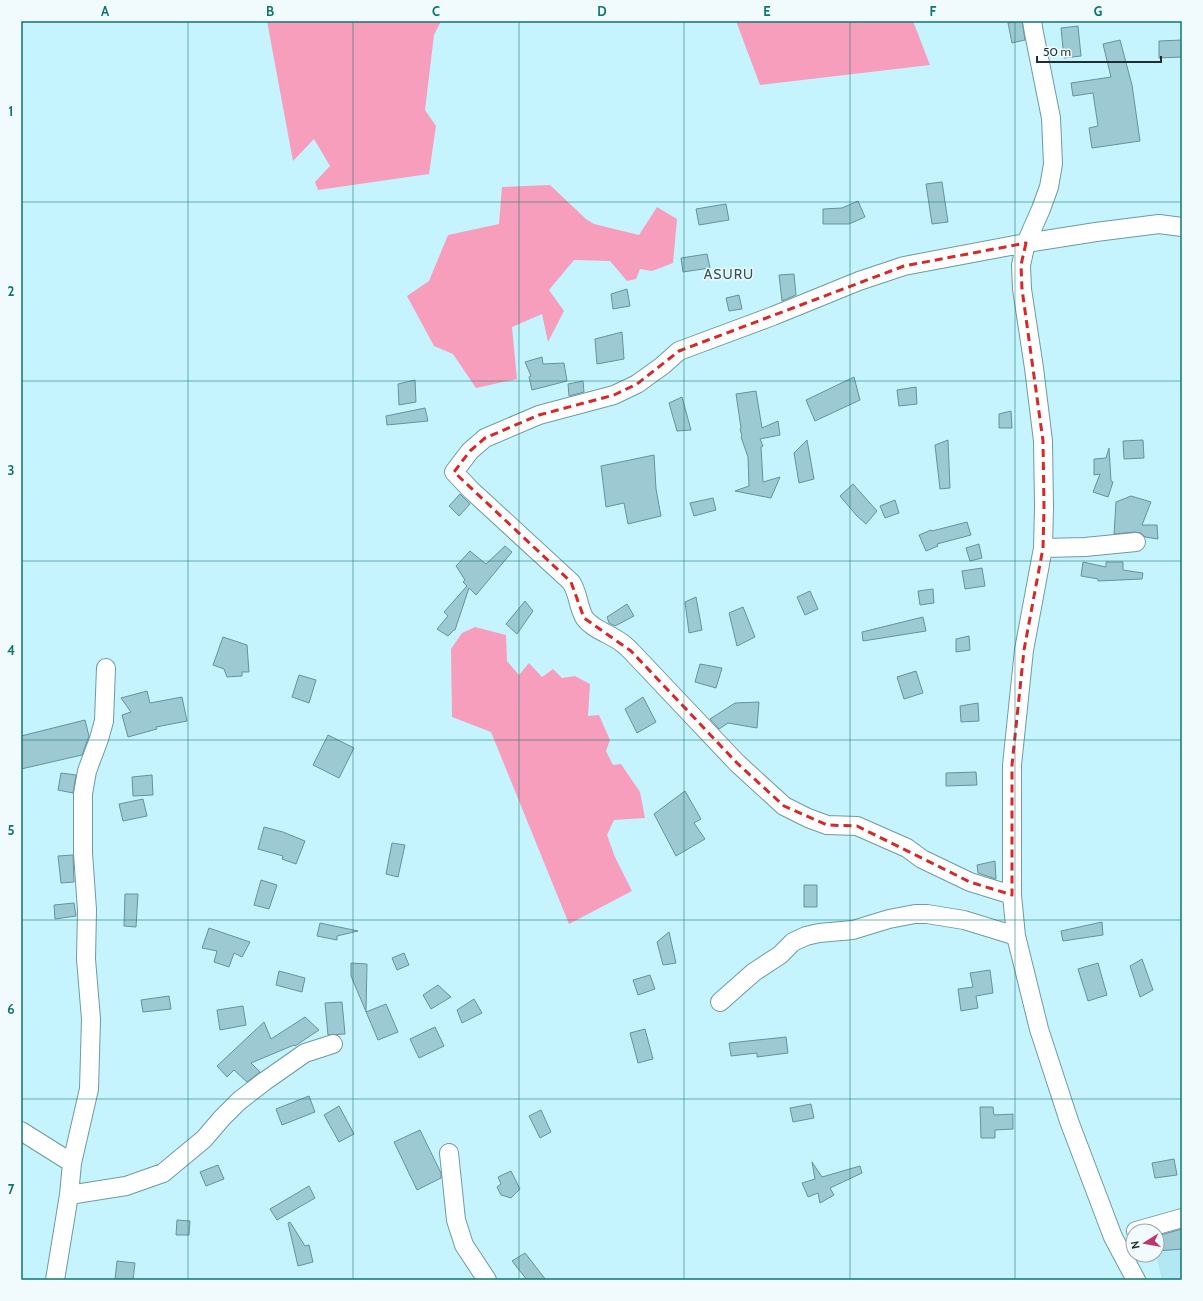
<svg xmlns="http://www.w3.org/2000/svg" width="1203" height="1301" viewBox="0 0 1203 1301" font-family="Cabin,sans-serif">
	<rect width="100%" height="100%" fill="#c6f4fe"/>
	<path fill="#b1e8f3" d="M 1182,1225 L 1182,1280 L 1162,1280 L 1156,1255 L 1157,1255 L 1157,1231 Z"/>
	<path fill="#f79ebc" d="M 267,21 L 441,21 L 434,35 L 425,110 L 436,126 L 429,174 L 318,190 L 315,182 L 330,166 L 314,139 L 293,161 Z
		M 736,21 L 913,21 L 930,65 L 760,85 Z
		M 550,185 L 586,219 L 594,224 L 639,235 L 657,207 L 677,219 L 673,263 L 652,271 L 640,269 L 636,279 L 627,281 L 610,261 L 574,260 L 549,290 L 564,311 L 548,342 L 542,314 L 512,327 L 517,379 L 476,388 L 453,354 L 434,346 L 407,296 L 429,281 L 448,235 L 499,224 L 502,187 Z
		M 475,627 L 506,635 L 507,661 L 519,675 L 529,663 L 542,677 L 553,669 L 562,678 L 575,676 L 590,684 L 588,716 L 599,715 L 610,740 L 606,751 L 613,765 L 621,764 L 640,792 L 645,818 L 614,820 L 607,835 L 615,857 L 632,891 L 569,924 L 491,732 L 452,717 L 451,649 L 462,633 Z"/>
	<path fill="#9cc9d2" stroke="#67929b" d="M 1022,21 L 1025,40 L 1012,43 L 1008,23 Z
		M 1078,26 L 1081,56 L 1064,58 L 1061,28 Z
		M 1120,40 L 1132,85 L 1140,141 L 1092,148 L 1089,128 L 1098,126 L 1093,93 L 1073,96 L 1071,83 L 1111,77 L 1103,44 Z
		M 1182,40 L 1182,57 L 1159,58 L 1159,41 Z
		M 942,182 L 948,222 L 932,224 L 926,184 Z
		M 858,201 L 865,217 L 849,224 L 823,224 L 823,209 L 842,208 Z
		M 726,204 L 729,220 L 699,225 L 696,209 Z
		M 707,254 L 710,268 L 683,272 L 681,258 Z
		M 794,274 L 796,295 L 782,301 L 779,275 Z
		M 627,289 L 630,306 L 613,309 L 611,294 Z
		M 739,295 L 742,309 L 729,311 L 726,298 Z
		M 622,332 L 624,359 L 597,364 L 595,339 Z
		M 542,357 L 543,364 L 564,363 L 567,381 L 532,390 L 529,377 L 531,376 L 525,362 Z
		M 854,377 L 860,400 L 815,421 L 806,400 Z
		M 415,380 L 416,402 L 399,405 L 398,384 Z
		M 583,381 L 584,392 L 569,396 L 568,384 Z
		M 916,387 L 917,404 L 899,406 L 897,390 Z
		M 756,391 L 762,428 L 778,421 L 780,435 L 760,439 L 763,446 L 761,447 L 763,482 L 780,477 L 771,498 L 735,491 L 749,486 L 748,457 L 741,437 L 742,436 L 740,429 L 741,428 L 736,394 Z
		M 682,397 L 691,430 L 677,431 L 669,403 Z
		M 425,408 L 428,421 L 387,425 L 386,416 Z
		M 1011,411 L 1012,428 L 999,428 L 999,414 Z
		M 807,440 L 814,479 L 799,483 L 794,453 Z
		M 948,440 L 950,488 L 940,489 L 935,445 Z
		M 1143,440 L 1144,458 L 1124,459 L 1123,441 Z
		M 1109,448 L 1111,481 L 1113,482 L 1108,497 L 1093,492 L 1100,474 L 1094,475 L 1094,459 L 1106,458 Z
		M 654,455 L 656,489 L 661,516 L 628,524 L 624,503 L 606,507 L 601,466 Z
		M 853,484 L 877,511 L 866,524 L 856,515 L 840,496 Z
		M 460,494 L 470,504 L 459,516 L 449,506 Z
		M 1131,496 L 1151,502 L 1142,525 L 1157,525 L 1158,539 L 1145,537 L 1141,533 L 1135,532 L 1114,534 L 1116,502 Z
		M 713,498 L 716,510 L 694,516 L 690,503 Z
		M 895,500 L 899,513 L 885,518 L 880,506 Z
		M 967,522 L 971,535 L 937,544 L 938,546 L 926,551 L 919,535 L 931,530 L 932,531 Z
		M 979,544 L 982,558 L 970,561 L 966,548 Z
		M 505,546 L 512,552 L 476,595 L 469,588 L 455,630 L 454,630 L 448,636 L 437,629 L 448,616 L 444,612 L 467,586 L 463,582 L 465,580 L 456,566 L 470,551 L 486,564 Z
		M 1083,562 L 1106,567 L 1106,562 L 1123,562 L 1123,570 L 1143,573 L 1142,579 L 1098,581 L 1098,579 L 1081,576 Z
		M 982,568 L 985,586 L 965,589 L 962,571 Z
		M 933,589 L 934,603 L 920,605 L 918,591 Z
		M 810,591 L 818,609 L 805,615 L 797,597 Z
		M 696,597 L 702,630 L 689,633 L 685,602 Z
		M 525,601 L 533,611 L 517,634 L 506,624 Z
		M 627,604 L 634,616 L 615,626 L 609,623 L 607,617 Z
		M 743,607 L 755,637 L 737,646 L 729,613 Z
		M 923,617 L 926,631 L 863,641 L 862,632 Z
		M 969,636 L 970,650 L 956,652 L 956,639 Z
		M 223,637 L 247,645 L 249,672 L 242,672 L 242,676 L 227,677 L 224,669 L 213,665 Z
		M 700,664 L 722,668 L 716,688 L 695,682 Z
		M 916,671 L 923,693 L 904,699 L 897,677 Z
		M 299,675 L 316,680 L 309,703 L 292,697 Z
		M 147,691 L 150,703 L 182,697 L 187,721 L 156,727 L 157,729 L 128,737 L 122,715 L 131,712 L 121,698 Z
		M 643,697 L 656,722 L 637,733 L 625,709 Z
		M 759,702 L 757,728 L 728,723 L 719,729 L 710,719 L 735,703 Z
		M 978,703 L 979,721 L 961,722 L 960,706 Z
		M 85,720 L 89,736 L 82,755 L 21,769 L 21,736 Z
		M 328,735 L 354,748 L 339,778 L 313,765 Z
		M 976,772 L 977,785 L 946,786 L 946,773 Z
		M 61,773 L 76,775 L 73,793 L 58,790 Z
		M 152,775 L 153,795 L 133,796 L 132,777 Z
		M 685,791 L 701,819 L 694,823 L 705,839 L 676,856 L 654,814 Z
		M 143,799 L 147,816 L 123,821 L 119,804 Z
		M 264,827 L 283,832 L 305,841 L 296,864 L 282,859 L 283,856 L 258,849 Z
		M 392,843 L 405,845 L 398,877 L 386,874 Z
		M 73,855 L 74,882 L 61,883 L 58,856 Z
		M 995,861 L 996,879 L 978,873 L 977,865 Z
		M 261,880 L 277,885 L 269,909 L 254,905 Z
		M 804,885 L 817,885 L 817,907 L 804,907 Z
		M 125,894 L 138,894 L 136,927 L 124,926 Z
		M 74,903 L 76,916 L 55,919 L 54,905 Z
		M 1102,922 L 1103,935 L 1063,941 L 1061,931 Z
		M 320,923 L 358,931 L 337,936 L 337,940 L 317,936 Z
		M 209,928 L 250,942 L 242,957 L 234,953 L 229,967 L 214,962 L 217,951 L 202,948 Z
		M 669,932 L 676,963 L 663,965 L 657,942 Z
		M 404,953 L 409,965 L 397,970 L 392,958 Z
		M 1142,959 L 1153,990 L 1140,997 L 1130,966 Z
		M 351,963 L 367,964 L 366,1012 L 386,1004 L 398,1032 L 378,1040 L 351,976 Z
		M 1098,963 L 1107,995 L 1088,1001 L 1078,969 Z
		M 990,970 L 993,993 L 976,996 L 978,1008 L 961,1011 L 958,989 L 973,987 L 970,973 Z
		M 279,971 L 305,978 L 302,992 L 276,985 Z
		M 650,975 L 655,989 L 638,995 L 633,980 Z
		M 438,985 L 451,997 L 431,1009 L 423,995 Z
		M 169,996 L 171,1009 L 143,1012 L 141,1000 Z
		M 474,999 L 482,1013 L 462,1023 L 457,1010 Z
		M 342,1002 L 345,1034 L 328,1035 L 325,1003 Z
		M 243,1006 L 246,1025 L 220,1030 L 217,1010 Z
		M 305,1017 L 319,1030 L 295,1046 L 294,1045 L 251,1063 L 260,1072 L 247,1082 L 234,1070 L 227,1077 L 217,1066 L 264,1022 L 271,1039 Z
		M 435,1027 L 444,1046 L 419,1058 L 410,1039 Z
		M 645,1029 L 653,1059 L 638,1063 L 630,1033 Z
		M 786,1037 L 788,1053 L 757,1057 L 757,1053 L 731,1056 L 729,1043 Z
		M 309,1096 L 315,1112 L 282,1125 L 276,1109 Z
		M 811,1104 L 814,1118 L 793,1122 L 790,1108 Z
		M 339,1106 L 354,1134 L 339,1142 L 324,1115 Z
		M 980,1107 L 993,1107 L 994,1115 L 1013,1114 L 1013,1129 L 995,1130 L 995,1138 L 981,1138 Z
		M 541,1110 L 551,1132 L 540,1138 L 529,1116 Z
		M 420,1130 L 441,1173 L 441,1178 L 417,1190 L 394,1142 Z
		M 1174,1159 L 1177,1175 L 1155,1178 L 1152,1163 Z
		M 812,1162 L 822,1177 L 860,1166 L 862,1173 L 830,1188 L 834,1195 L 820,1203 L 818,1193 L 808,1197 L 802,1183 L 815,1179 Z
		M 218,1165 L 224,1179 L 206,1186 L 200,1172 Z
		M 511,1171 L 520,1189 L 511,1198 L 501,1195 L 497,1187 L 501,1184 L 498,1177 Z
		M 309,1186 L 315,1198 L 277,1220 L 270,1209 Z
		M 177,1220 L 190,1221 L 189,1235 L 176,1235 Z
		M 290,1222 L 305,1246 L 309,1245 L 313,1262 L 298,1266 L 288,1223 Z
		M 1182,1229 L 1182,1249 L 1157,1251 L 1157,1236 Z
		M 525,1253 L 546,1280 L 527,1280 L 512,1261 Z
		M 117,1261 L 135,1263 L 133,1280 L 115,1279 Z"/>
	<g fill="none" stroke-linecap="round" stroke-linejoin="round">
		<g stroke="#6e9aa2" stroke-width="20">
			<path id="street" d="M 1032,21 L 1034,33 L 1051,118 L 1053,164 L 1049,187 L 1041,209 L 1026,243 L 1021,265 L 1022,289 L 1034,368 L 1043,441 L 1044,507 L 1043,548 L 1024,650 L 1012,765 L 1012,895 L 1016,936 L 1039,1029 L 1069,1121 L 1113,1237 L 1136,1280
				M 1043,548 L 1085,547 L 1136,542
				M 1012,895 L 970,882 L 922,859 L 907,848 L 857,826 L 827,825 L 808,818 L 784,806 L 737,763 L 631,651 C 628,648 625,645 622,643 C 612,635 590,628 584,617 C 578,606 578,592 571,582 L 471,490 L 454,472 L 470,451 L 485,438 L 539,415 L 614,395 L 637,384 L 662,366 L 679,351 L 773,316 L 859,281 L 904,266 L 1026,243 L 1096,232 L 1159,224 L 1182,227
				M 720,1002 L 754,972 L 780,955 L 793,942 L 806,936 L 819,933 L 853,930 L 889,919 L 915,914 L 927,914 L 964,920 L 1016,936
				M 21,1131 L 72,1163
				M 449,1153 L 456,1220 L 464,1245 L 487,1280
				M 69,1195 L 126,1186 L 163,1173 L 204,1139 L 222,1118 L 239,1101 L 265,1081 L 305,1053 L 333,1044
				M 1136,1231 L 1182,1218
				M 55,1280 L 69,1195 L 72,1163 L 89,1089 L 91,1019 L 86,959 L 87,910 L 83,853 L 83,794 L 87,771 L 99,739 L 104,721 L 106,668"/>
		</g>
		<use href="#street" stroke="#fff" stroke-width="18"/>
	</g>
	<path fill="none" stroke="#d62828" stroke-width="3" stroke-dasharray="8 5" stroke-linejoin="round" d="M 1026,243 L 1021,265 L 1022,289 L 1043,441 L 1044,507 L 1043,548 L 1024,650 L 1012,765 L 1012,895 L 970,882 L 857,826 L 827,825 L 784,806 L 737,763 L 631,651 L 584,618 L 571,582 L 454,472 L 470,451 L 485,438 L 539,415 L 614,395 L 637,384 L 679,351 L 904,266 Z"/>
	<path fill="none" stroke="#0f766e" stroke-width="1" stroke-opacity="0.55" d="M 188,21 L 188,1280M 353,21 L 353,1280M 519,21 L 519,1280M 684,21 L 684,1280M 850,21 L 850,1280M 1015,21 L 1015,1280M 21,202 L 1182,202M 21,381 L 1182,381M 21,561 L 1182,561M 21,740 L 1182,740M 21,920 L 1182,920M 21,1099 L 1182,1099"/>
	<g text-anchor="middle" stroke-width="3" stroke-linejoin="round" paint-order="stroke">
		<g font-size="14" letter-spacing="1" fill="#2b565e" stroke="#f1fafc">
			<text x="729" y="279">ASURU</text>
		</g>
	</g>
	<rect width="1203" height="1301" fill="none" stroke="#f1fafc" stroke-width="44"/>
	<g transform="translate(1145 1243) rotate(259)"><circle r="19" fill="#f1fafc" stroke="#9ca9ac"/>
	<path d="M0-3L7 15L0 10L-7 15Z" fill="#bd3470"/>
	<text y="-6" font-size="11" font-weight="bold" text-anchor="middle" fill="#1d2f33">N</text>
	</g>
	<path d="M1037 56v6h124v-6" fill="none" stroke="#1d2f33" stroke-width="2"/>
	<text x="1043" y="56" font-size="12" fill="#1d2f33" stroke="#f1fafc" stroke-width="3" paint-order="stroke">50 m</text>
	<rect x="22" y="22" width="1159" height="1257" fill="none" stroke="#0f766e" stroke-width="1.5"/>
	<g font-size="13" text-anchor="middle" font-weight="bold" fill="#0f766e">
		<text x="105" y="16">A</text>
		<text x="270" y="16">B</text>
		<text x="436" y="16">C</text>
		<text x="602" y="16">D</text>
		<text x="767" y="16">E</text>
		<text x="933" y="16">F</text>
		<text x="1098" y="16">G</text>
		<text x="11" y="116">1</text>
		<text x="11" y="296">2</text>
		<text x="11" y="475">3</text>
		<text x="11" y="655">4</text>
		<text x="11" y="835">5</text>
		<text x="11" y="1014">6</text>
		<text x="11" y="1194">7</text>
	</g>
</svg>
